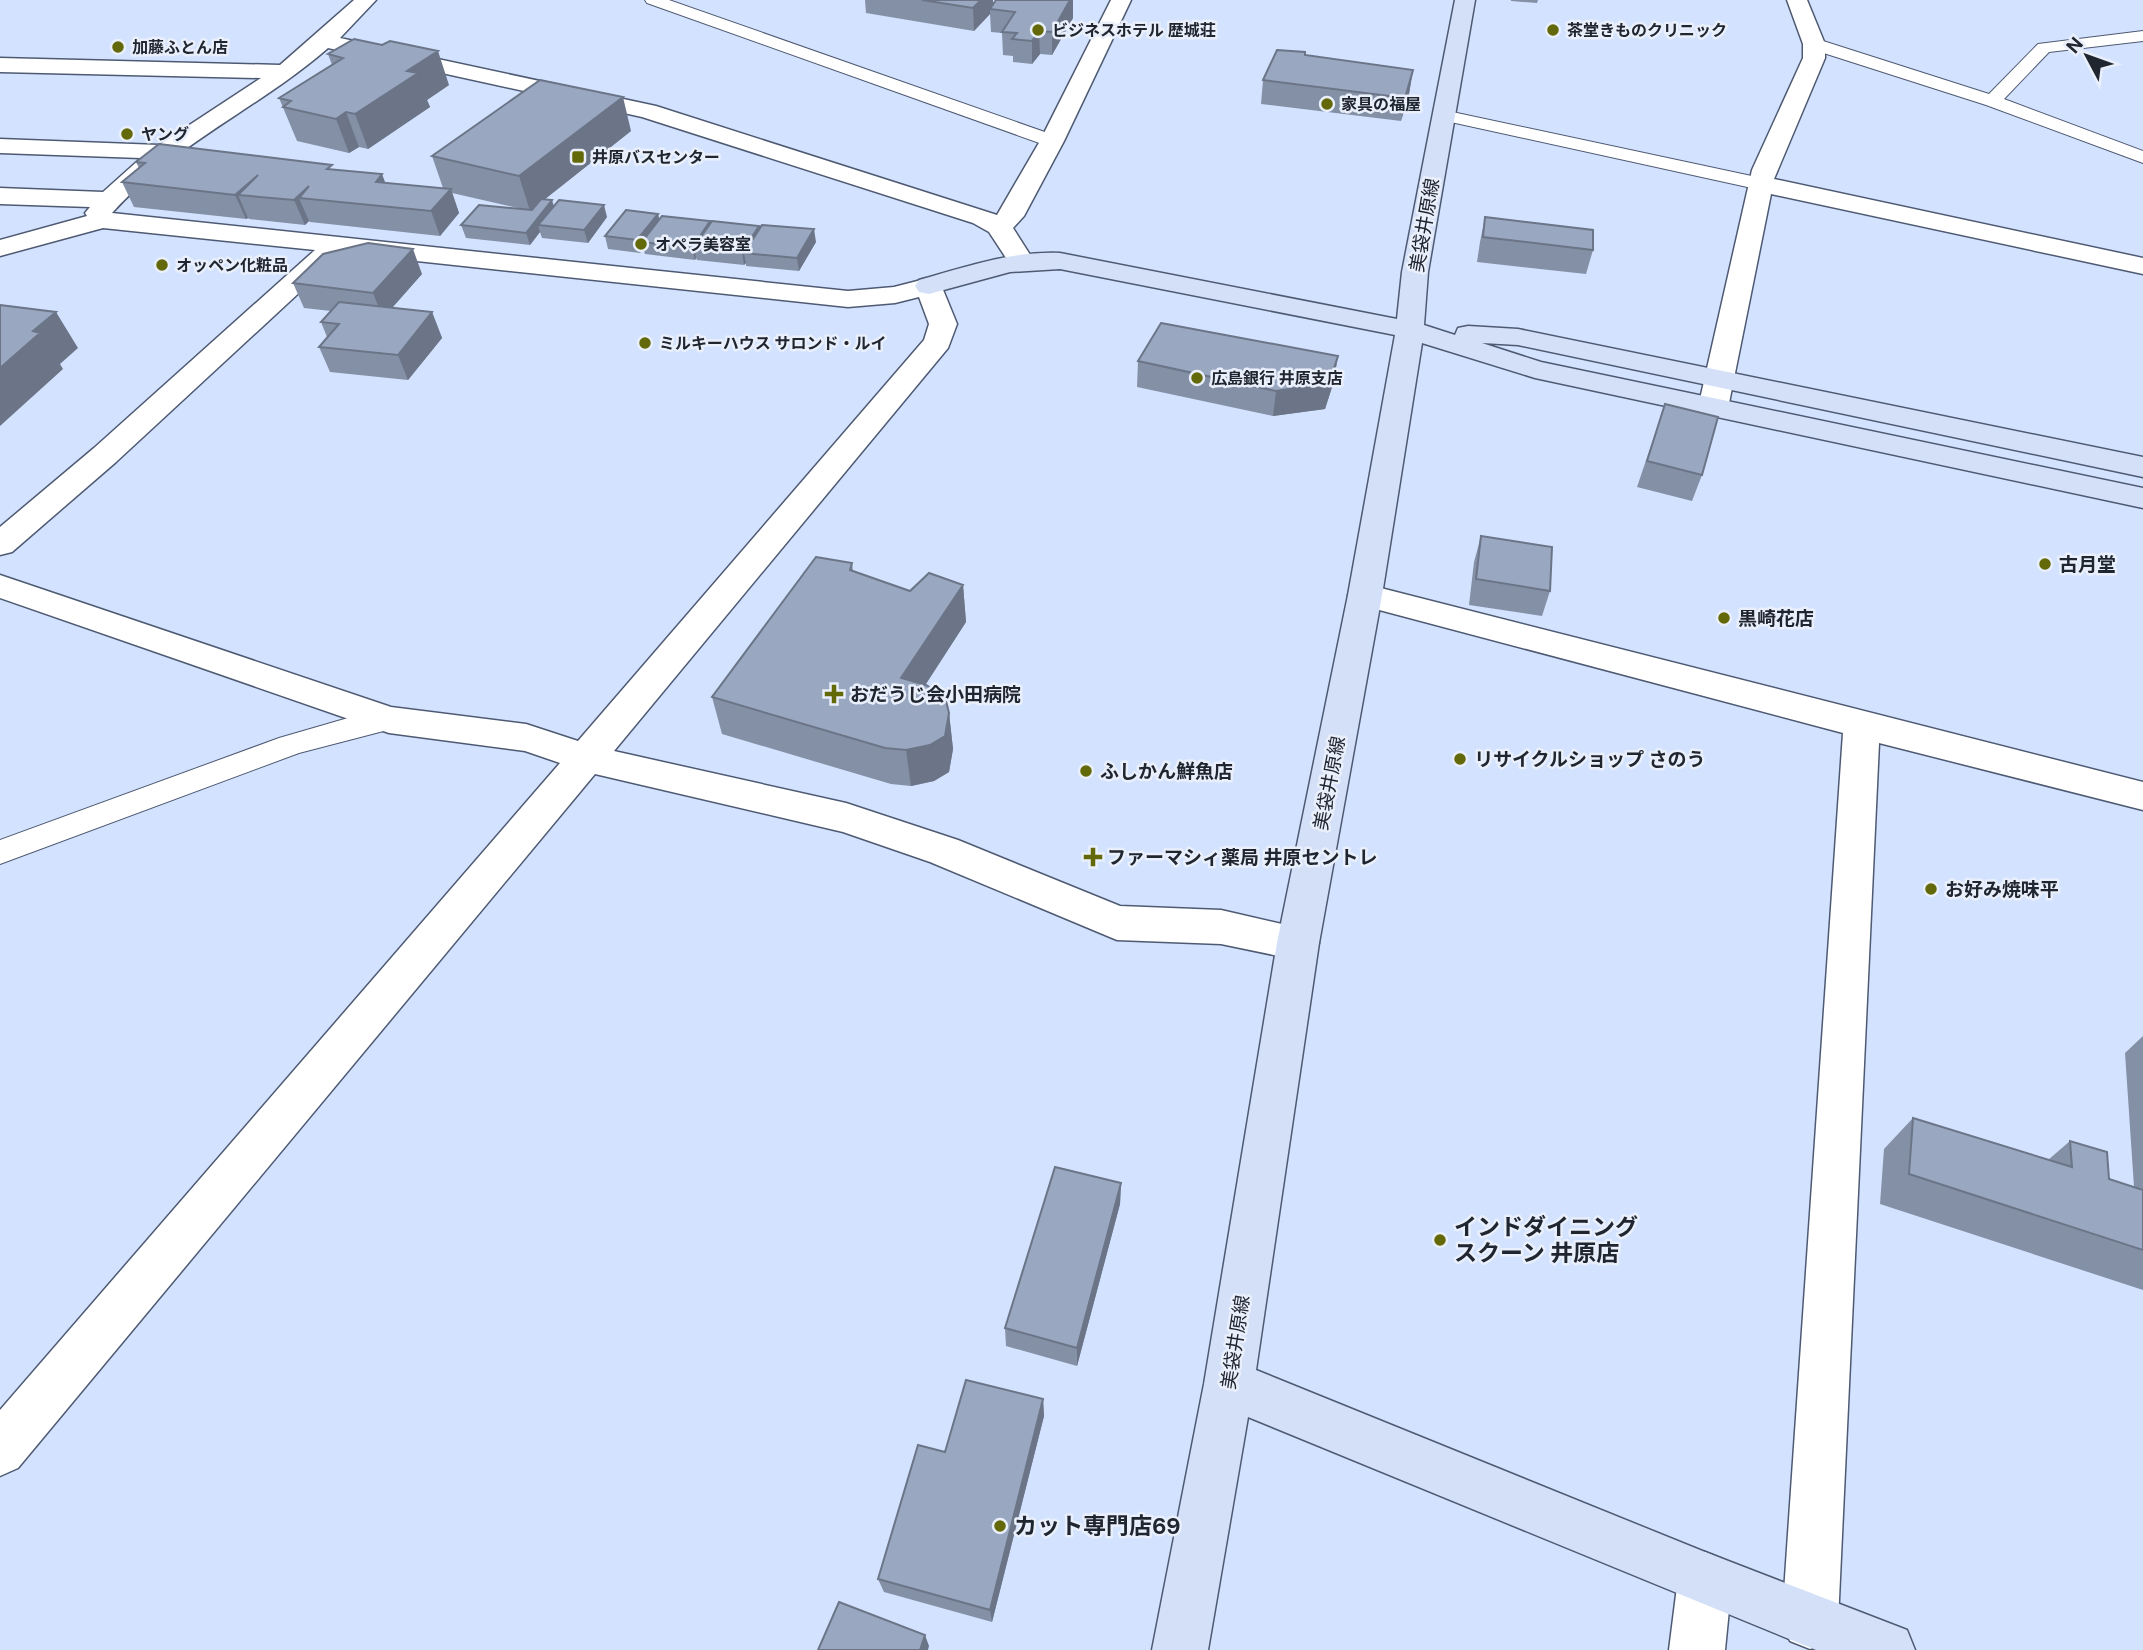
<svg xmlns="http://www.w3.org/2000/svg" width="2143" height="1650" viewBox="0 0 2143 1650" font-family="'DM Sans','Noto Sans JP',sans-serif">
	<rect width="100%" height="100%" fill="#d3e2ff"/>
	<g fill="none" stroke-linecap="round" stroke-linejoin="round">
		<g stroke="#4e5a72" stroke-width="2">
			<path id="lane" d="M 645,0 L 669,0 L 1059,137 L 1061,141 L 1052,147 L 1045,145 L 647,3 Z
				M 2143,31 L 2143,41 L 2049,52 L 2004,99 L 2143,151 L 2143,163 L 1986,105 L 1808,48 L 1806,44 L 1808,40 L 1820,40 L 1989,94 L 2038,44 Z
				M 1443,110 L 1761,178 L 1771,184 L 1761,190 L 1437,119 L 1434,115 Z
				M 389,710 L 399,713 L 403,720 L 399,727 L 299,753 L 0,864 L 0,840 L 279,738 L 348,718 Z"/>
		</g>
		<g stroke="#4e5a72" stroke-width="3">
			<path id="street" d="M 354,0 L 376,0 L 340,38 L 656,106 L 997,215 L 1040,141 L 1111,0 L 1131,0 L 1064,141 L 1024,216 L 1013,228 L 1034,261 L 1030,267 L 1021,269 L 1012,267 L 989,232 L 973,223 L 642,117 L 328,48 C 259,108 173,145 112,213 L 848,291 L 894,287 L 929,278 L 939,280 L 957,324 L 948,348 L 614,751 L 846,803 L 958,840 L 1120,906 L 1221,910 L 1312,931 L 1319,943 L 1312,955 L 1298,960 L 1221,944 L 1117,940 L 930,862 L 843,832 L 595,774 L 18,1468 L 0,1476 L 0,1410 L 560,763 L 525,751 L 389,733 L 0,598 L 0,575 L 391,707 L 526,724 L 578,741 L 924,340 L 929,324 L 919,297 L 895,303 L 848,307 L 342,253 L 116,462 L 12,552 L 0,555 L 0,527 L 94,448 L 315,250 L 103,228 L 0,256 L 0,240 L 87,216 L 85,213 L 90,207 L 0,204 L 0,188 L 103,192 L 141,158 L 0,153 L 0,139 L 159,145 L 261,78 L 0,72 L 0,58 L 280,65 Z
				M 1787,0 L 1807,0 L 1825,44 L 1825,58 L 1774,179 L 2143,258 L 2143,274 L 1771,194 L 1728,408 L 1723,414 L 1713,417 L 1703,414 L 1698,408 L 1752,170 L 1803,58 L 1803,44 Z
				M 1365,584 L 2143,782 L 2143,810 L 1879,743 L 1838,1621 L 1830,1641 L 1810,1649 L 1790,1641 L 1782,1621 L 1843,733 L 1353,603 L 1348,595 L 1353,587 Z
				M 1705,1552 L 1724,1560 L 1732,1579 L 1725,1650 L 1669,1650 L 1678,1579 L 1686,1560 Z"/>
		</g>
		<g stroke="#4e5a72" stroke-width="3">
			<path id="secondary" d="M 1455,0 L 1475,0 L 1428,272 L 1424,325 L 1455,335 L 1458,328 L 1468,326 L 1518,329 L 2143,457 L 2143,477 L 1518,345 L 1482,343 L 1541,362 L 2143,488 L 2143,508 L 1535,378 L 1422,343 L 1382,595 L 1319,943 L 1256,1370 L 1705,1552 L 1907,1630 L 1915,1650 L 1816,1650 L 1248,1417 L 1208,1650 L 1152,1650 L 1204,1384 L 1277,943 L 1348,595 L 1395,335 L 1060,269 L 1010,272 L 929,294 L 919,292 L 915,286 L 919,280 C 966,267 1011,251 1060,253 L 1397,319 L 1402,272 Z"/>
		</g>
		<use href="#lane" fill="#fff" fill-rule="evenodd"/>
		<use href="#street" fill="#fff" fill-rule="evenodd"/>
		<use href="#secondary" fill="#d4e0f8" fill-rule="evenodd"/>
	</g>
	<path fill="#8490a6" d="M 865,0 L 993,0 L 993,4 L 996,0 L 1073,0 L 1073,18 L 1052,55 L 1040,54 L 1032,64 L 1013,62 L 1013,56 L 1003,55 L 1002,33 L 991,32 L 990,14 L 974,31 L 866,13 Z
		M 1511,0 L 1538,0 L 1537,3 L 1511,1 Z
		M 328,54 L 449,85 L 427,100 L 430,107 L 368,149 L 359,147 L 349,153 L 297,141 L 279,98 L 332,65 Z
		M 1305,55 L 1413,70 L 1409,94 L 1401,121 L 1261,104 L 1263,80 Z
		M 631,131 L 545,199 L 554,206 L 607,217 L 588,243 L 542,238 L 540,232 L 530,245 L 466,238 L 461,225 L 522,209 L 452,193 L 459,213 L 440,236 L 310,222 L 309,221 L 305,225 L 249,219 L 248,218 L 246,219 L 134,207 L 122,182 L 139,168 L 136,162 L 334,170 L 385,183 L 443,188 L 432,156 Z
		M 658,214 L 659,220 L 710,221 L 710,224 L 759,226 L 759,229 L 816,242 L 799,271 L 746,266 L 746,263 L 744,265 L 697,260 L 696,258 L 695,260 L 645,254 L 643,248 L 640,253 L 608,249 L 605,236 Z
		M 1485,217 L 1593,250 L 1586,274 L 1477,262 L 1480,242 Z
		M 422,274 L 392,308 L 432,312 L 442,338 L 408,380 L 330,372 L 319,347 L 327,337 L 321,322 L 331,311 L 304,308 L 293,283 Z
		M 1138,361 L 1334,381 L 1325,409 L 1273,416 L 1137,387 Z
		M 1665,404 L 1702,475 L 1692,501 L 1637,487 Z
		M 1481,536 L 1550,591 L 1542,616 L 1469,605 L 1474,562 Z
		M 852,563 L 853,571 L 910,591 L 963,585 L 966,622 L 925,685 L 949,713 L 953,749 L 949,772 L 934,781 L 911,786 L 891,784 L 722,734 L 712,697 Z
		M 2143,1036 L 2143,1290 L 1880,1204 L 1884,1149 L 1913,1118 L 2048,1160 L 2070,1141 L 2109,1179 L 2134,1187 L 2125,1053 Z
		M 1121,1183 L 1120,1204 L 1077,1366 L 1006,1346 L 1005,1328 Z
		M 1043,1399 L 1044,1416 L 992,1622 L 884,1592 L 878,1579 L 945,1452 Z"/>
	<path fill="#6b7587" d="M 981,0 L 993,0 L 993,9 L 990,9 L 990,14 L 974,31 L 973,8 Z
		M 1070,0 L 1073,0 L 1073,18 L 1052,55 L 1052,32 Z
		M 1039,31 L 1040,54 L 1032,64 L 1032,41 Z
		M 438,51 L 449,85 L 427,100 L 430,107 L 368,149 L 355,114 L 407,71 Z
		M 1413,70 L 1409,94 L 1401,121 L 1405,98 Z
		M 623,97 L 631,131 L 530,211 L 519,176 Z
		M 346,112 L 359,147 L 349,153 L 336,119 Z
		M 382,174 L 391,198 L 376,182 Z
		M 258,175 L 238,195 L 248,218 L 246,219 L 235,195 Z
		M 309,186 L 299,198 L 309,221 L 305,225 L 294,200 Z
		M 451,189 L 459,213 L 440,236 L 431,211 Z
		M 552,200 L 556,213 L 538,225 L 540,232 L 530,245 L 526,233 Z
		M 604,205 L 607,217 L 588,243 L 584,230 Z
		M 658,214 L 661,226 L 642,242 L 643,248 L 640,253 L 637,240 Z
		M 710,221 L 712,234 L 694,247 L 696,258 L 695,260 L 692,248 Z
		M 759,226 L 761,239 L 744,253 L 746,263 L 744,265 L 742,252 Z
		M 814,229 L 816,242 L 799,271 L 797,258 Z
		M 413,249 L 422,274 L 383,318 L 373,293 Z
		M 56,312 L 78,348 L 60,364 L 63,369 L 0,426 L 0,368 L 33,331 Z
		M 432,312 L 442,338 L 408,380 L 398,355 Z
		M 1338,356 L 1334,381 L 1325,409 L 1273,416 L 1276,391 Z
		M 963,585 L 966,622 L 906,715 L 901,678 Z
		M 949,713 L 953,749 L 949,772 L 934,781 L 911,786 L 906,750 Z
		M 1121,1183 L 1120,1204 L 1077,1366 L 1077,1348 Z
		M 1043,1399 L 1044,1416 L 992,1622 L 990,1610 Z
		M 925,1635 L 929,1646 L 928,1650 L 920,1650 Z"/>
	<path fill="#99a7c1" stroke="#6b7587" stroke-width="2" d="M 922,0 L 981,0 L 973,8 Z
		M 996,0 L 1070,0 L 1052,32 L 1039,31 L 1032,41 L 1012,39 L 1017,33 L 1002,32 L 1015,12 L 990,9 Z
		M 354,39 L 382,45 L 390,41 L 438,51 L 407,71 L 418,73 L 355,114 L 346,112 L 336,119 L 283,107 L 291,101 L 279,98 L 343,58 L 328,54 Z
		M 1277,50 L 1305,52 L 1305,55 L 1413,70 L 1405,98 L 1263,80 Z
		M 540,80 L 623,97 L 519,176 L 432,156 Z
		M 159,144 L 332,165 L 327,169 L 382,174 L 376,182 L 451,189 L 431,211 L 299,198 L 309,186 L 294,200 L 238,195 L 258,175 L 235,195 L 122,182 L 145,163 L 136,162 Z
		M 541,199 L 552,200 L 526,233 L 461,225 L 479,205 L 532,210 Z
		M 559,200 L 604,205 L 584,230 L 538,225 Z
		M 626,210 L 658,214 L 637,240 L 605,236 Z
		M 662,216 L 710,221 L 692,248 L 642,242 Z
		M 1485,217 L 1593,230 L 1593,250 L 1483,237 Z
		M 712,221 L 759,226 L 742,252 L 694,247 Z
		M 762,225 L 814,229 L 797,258 L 744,253 Z
		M 368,243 L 413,249 L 373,293 L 293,283 L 323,254 Z
		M 339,302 L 432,312 L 398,355 L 319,347 L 339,324 L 321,322 Z
		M 0,305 L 56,312 L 33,331 L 40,333 L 0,368 Z
		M 1161,323 L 1338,356 L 1329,383 L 1276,391 L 1138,361 Z
		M 1665,404 L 1718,417 L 1702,475 L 1647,461 Z
		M 1481,536 L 1552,547 L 1550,591 L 1476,579 Z
		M 816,557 L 852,563 L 850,570 L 910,591 L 929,573 L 963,585 L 901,678 L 926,685 L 945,697 L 949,713 L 945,736 L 930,745 L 906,750 L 885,748 L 712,697 Z
		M 1913,1118 L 2072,1167 L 2070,1141 L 2107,1152 L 2109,1179 L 2143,1190 L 2143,1250 L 1909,1174 Z
		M 1055,1167 L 1121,1183 L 1077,1348 L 1005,1328 Z
		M 966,1380 L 1043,1399 L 990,1610 L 878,1579 L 918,1445 L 945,1452 Z
		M 839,1602 L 925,1635 L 920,1650 L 818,1650 Z"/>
	<g fill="#636808" stroke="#e9effb" stroke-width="2.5">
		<circle cx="1038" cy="30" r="7"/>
		<circle cx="1553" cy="30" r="7"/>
		<circle cx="118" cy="47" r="7"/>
		<circle cx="1327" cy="104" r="7"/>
		<circle cx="127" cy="134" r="7"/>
		<rect x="571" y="150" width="14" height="14" rx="3.5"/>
		<circle cx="641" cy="244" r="7"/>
		<circle cx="162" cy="265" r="7"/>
		<circle cx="645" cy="343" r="7"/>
		<circle cx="1197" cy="378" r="7"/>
		<circle cx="2045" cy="564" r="7"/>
		<circle cx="1724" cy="618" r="7"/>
		<path d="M830.5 683.5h7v7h7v7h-7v7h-7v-7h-7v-7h7z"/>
		<circle cx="1460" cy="759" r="7"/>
		<circle cx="1086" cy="771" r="7"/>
		<path d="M1089.5 846.5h7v7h7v7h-7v7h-7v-7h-7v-7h7z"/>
		<circle cx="1931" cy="889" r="7"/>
		<circle cx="1440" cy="1240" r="7"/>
		<circle cx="1000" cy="1526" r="7"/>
	</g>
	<g text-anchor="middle" stroke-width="5" stroke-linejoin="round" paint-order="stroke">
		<g font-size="16" font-weight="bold" fill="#202630" stroke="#e9effb" text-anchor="start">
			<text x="1052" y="36">ビジネスホテル 歴城荘</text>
			<text x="1567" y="36">茶堂きものクリニック</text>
			<text x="132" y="53">加藤ふとん店</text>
			<text x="1341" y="110">家具の福屋</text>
			<text x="141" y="140">ヤング</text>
			<text x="592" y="163">井原バスセンター</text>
			<text x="655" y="250">オペラ美容室</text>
			<text x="176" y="271">オッペン化粧品</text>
			<text x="659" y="349">ミルキーハウス サロンド・ルイ</text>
			<text x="1211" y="384">広島銀行 井原支店</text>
		</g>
		<g font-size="19" fill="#202630" stroke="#e9effb">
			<text transform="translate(1424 225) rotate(-80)" y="7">美袋井原線</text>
			<text transform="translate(1329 783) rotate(-79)" y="7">美袋井原線</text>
			<text transform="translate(1235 1342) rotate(-81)" y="7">美袋井原線</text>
		</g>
		<g font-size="19" font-weight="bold" fill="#202630" stroke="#e9effb" text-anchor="start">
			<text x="2059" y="571">古月堂</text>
			<text x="1738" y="625">黒崎花店</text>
			<text x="850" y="701">おだうじ会小田病院</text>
			<text x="1474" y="766">リサイクルショップ さのう</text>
			<text x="1100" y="778">ふしかん鮮魚店</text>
			<text x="1107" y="864">ファーマシィ薬局 井原セントレ</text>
			<text x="1945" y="896">お好み焼味平</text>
		</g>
		<g font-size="23" font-weight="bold" fill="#202630" stroke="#e9effb" text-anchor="start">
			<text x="1454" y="1235">インドダイニング<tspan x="1454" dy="26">スクーン 井原店</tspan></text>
			<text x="1014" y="1534">カット専門店69</text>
		</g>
	</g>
	<g transform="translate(2087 56) rotate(311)" stroke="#e9effb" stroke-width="5" paint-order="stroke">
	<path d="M0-5L12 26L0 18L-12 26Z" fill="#202630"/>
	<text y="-10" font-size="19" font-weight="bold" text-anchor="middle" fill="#202630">N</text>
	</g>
</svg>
